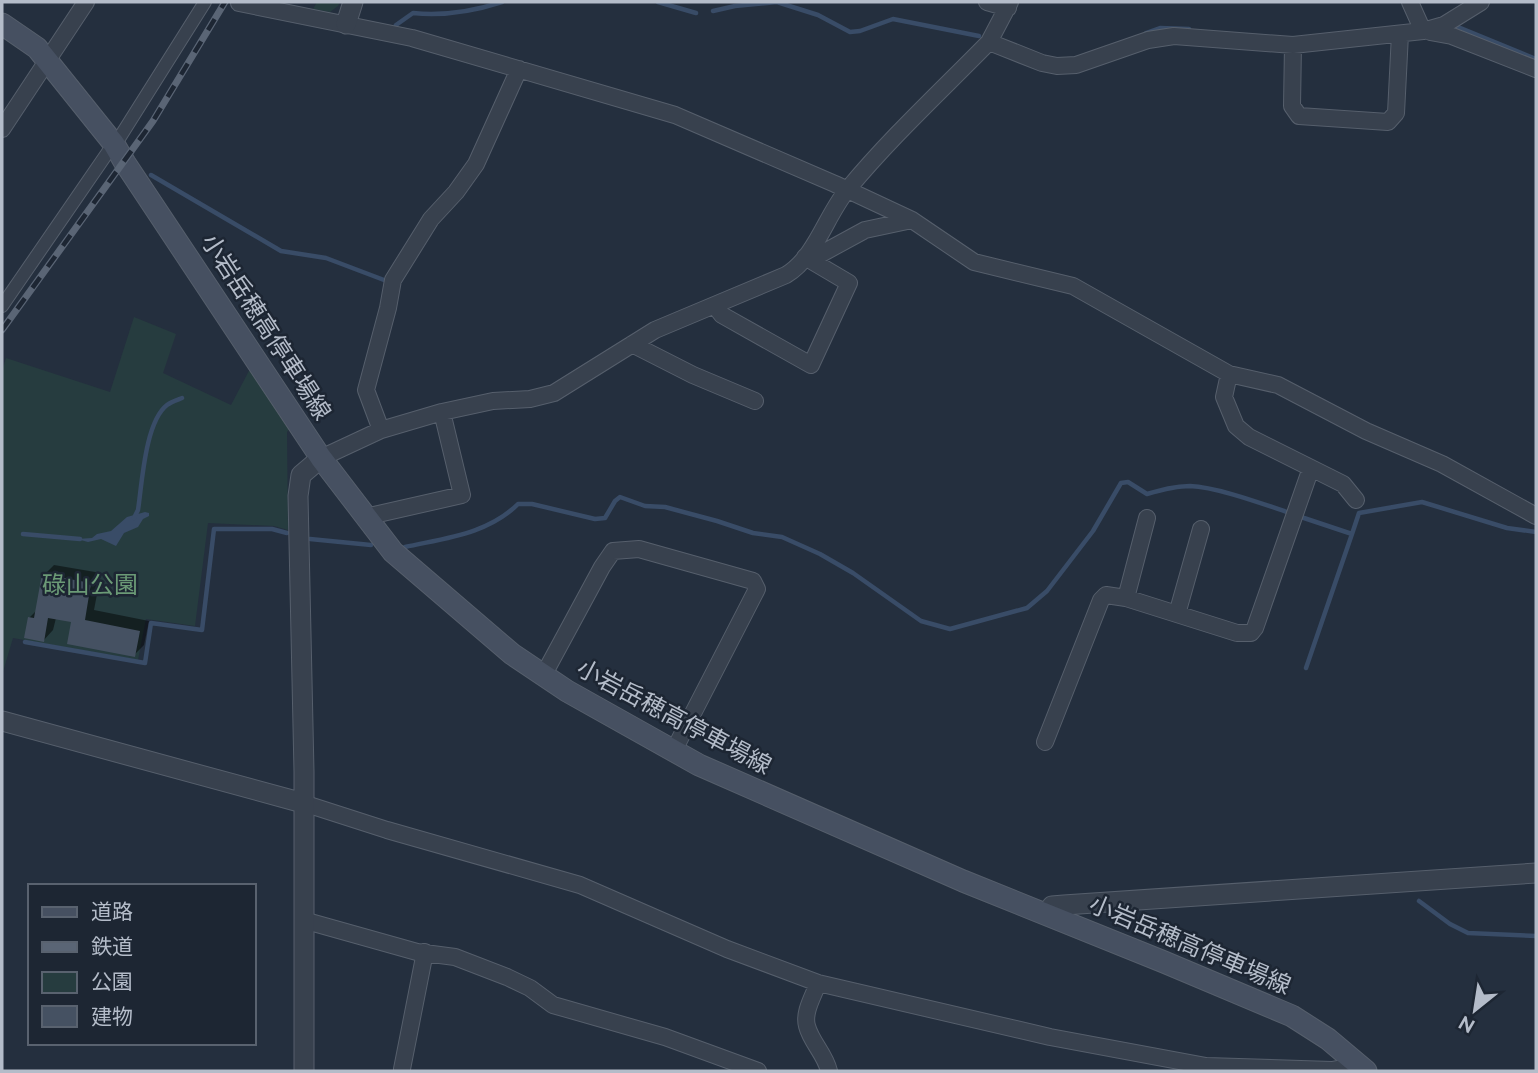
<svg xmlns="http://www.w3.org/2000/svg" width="1538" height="1073" viewBox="0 0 1538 1073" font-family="Raleway,'Noto Sans JP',sans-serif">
	<rect width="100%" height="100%" fill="#242f3e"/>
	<path fill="#263c3f" d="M 317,2 L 340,2 L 338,6 L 330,12 L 313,9 Z
		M 134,317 L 176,334 L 163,373 L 231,405 L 251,367 L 290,428 L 287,432 L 288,530 L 274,526 L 208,523 L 195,626 L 146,619 L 138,660 L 13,638 L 2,675 L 2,371 L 6,358 L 110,392 Z"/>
	<path fill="#394c67" d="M 145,512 L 149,513 L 149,516 L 143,519 L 138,527 L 124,533 L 116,546 L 101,539 L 88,542 L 77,539 L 92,538 L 97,534 L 111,531 L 127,517 Z"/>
	<path fill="#0007" d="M 54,565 L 101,573 L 94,610 L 149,621 L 144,645 L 134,655 L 73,621 L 56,618 L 53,630 L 43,641 L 29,618 L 38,609 L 44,575 Z"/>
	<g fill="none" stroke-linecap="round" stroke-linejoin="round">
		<path stroke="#394c67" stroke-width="4.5" d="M 658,2 L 696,13
			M 713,11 L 735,6 L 777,2 L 818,15 L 850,32 L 860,31 L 893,19 L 979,36
			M 396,25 L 413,13 C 442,16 474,11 502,2
			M 1458,27 L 1536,59
			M 1146,33 L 1160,28 L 1189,29
			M 151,175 L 281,251 L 326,258 L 384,280
			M 1298,516 L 1352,534 L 1359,513 L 1422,502 L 1507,528 L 1536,532
			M 134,518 L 138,510 C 142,484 145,422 167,405 C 171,402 177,400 182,398
			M 23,534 L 80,539
			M 310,539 L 371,545
			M 405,547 C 445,538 488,534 518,504 L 532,504 L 595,519 L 605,518 L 615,501 L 620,497 L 645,506 L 665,507 L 717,521 L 753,533 L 782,537 L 820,554 L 853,573 L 921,621 L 950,629 L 1027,608 L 1047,591 L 1093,531 L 1121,483 L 1128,482 L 1147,494 C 1161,490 1175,486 1190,486 C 1217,487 1263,504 1290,513
			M 25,642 L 145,663 L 151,623 L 202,630 L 214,529 L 272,529 L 287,533
			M 1306,668 L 1352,534
			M 1419,901 L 1450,924 L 1468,933 L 1536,936"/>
	</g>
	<path fill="#455162" d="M 42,574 L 91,583 L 85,620 L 140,631 L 135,657 L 67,644 L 71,622 L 48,618 L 44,642 L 24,638 L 28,617 L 34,618 Z"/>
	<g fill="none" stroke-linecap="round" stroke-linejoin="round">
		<g stroke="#565f6c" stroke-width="14">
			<path id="pedestrian" d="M 120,137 L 205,2
				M 2,306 L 108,152"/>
		</g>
		<g stroke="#565f6c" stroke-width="18">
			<path id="minor" d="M 987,2 L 1008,8
				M 1410,2 L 1423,31
				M 239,3 L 412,38 L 675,115 L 835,184 L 912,220 L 974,262 L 1073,286 L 1229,374 L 1278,385 L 1366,431 L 1442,464 L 1536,516
				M 1430,32 L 1452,36 L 1536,69
				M 989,42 L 1010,2
				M 1293,45 L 1292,106 L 1299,116 L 1388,122 L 1396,113 L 1400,34
				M 2,129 L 86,2
				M 805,257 L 821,254 L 865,230 L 912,220
				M 715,306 L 722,315 L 811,365 L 849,283 L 805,257
				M 632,344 L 693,375 L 755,401
				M 1229,374 L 1224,397 L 1236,426 L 1249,437 L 1343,484 L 1356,500
				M 381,430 L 366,390 L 388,308 L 393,280 L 431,219 L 456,192 L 476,164 L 519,69
				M 321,458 L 381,430 L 442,412 L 493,401 L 530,399 L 554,393 L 655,330 L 786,275 C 816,257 826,215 848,189 C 891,137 942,90 989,42 L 1042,63 L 1057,66 L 1076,65 L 1148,40 L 1174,36 L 1293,45 L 1423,31 L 1444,25 L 1481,2
				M 365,517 L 462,495 L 442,412
				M 1126,598 L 1147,518
				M 1177,614 L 1201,529
				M 543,676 L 602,567 L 613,551 L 639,549 L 753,581 L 757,589 L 673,752
				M 1045,742 L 1101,600 L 1106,595 L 1126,598 L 1237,633 L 1251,633 L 1255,628 L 1311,468
				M 303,803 L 387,830 L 580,885 L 727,949 L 818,983 L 1050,1037 L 1206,1066 L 1332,1070 L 1358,1065
				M 303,920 L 417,952 L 455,957 L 507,977 L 530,988 L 553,1005 L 665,1037 L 758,1071
				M 818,983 C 814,995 803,1012 807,1026 C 811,1042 825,1054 829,1071
				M 402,1069 L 425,952"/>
		</g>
		<g stroke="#565f6c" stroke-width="21">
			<path id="tertiary" d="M 346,24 L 353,2
				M 2,721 L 303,803
				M 1046,914 L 1052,906 L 1064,905 L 1536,873
				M 304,1071 L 304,772 L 298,496 L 301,475 L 321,458"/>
		</g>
		<g stroke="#565f6c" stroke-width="23">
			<path id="secondary" d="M 2,24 L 37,48 L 114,144 L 125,163 L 321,458 L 393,552 L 512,654 L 567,691 L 699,765 L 963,881 L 1164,962 L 1292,1016 L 1328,1039 L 1366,1071"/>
		</g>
		<use href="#pedestrian" stroke="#38414e" stroke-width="12"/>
		<use href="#minor" stroke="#38414e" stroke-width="16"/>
		<use href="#tertiary" stroke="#38414e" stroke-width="19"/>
		<use href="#secondary" stroke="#465061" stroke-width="21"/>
		<g stroke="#5a6575" stroke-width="7">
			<path id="rail" d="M 2,330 L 153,121 L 225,2"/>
		</g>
		<use href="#rail" stroke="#1d2633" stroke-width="4.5" stroke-dasharray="13" stroke-linecap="butt"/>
	</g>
	<g text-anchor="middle" stroke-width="5" stroke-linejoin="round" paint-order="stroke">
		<g font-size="24" fill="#b4bcc9" stroke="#1d2633">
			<text transform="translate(266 327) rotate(57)" y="8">小岩岳穂高停車場線</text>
			<text transform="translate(674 717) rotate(28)" y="8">小岩岳穂高停車場線</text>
			<text transform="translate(1190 945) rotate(23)" y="8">小岩岳穂高停車場線</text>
		</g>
		<g font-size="24" fill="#6b9a76" stroke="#1d2633">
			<text x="90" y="593">碌山公園</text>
		</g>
	</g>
	<rect width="1538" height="1073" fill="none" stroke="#b4bcc9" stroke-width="7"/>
	<rect x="28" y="884" width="228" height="161" fill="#1d2633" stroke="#59626f" stroke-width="2"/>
	<rect x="42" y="907" width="35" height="10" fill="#465061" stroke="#59626f" stroke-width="2"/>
	<text x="91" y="919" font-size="21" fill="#b4bcc9">道路</text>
	<rect x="42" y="942" width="35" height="10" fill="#5a6575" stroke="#59626f" stroke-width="2"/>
	<text x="91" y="954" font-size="21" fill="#b4bcc9">鉄道</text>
	<rect x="42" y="972" width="35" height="21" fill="#263c3f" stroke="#59626f" stroke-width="2"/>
	<text x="91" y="989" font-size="21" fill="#b4bcc9">公園</text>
	<rect x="42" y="1006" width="35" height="21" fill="#455162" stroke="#59626f" stroke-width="2"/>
	<text x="91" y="1024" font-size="21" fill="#b4bcc9">建物</text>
	<g transform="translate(1475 1010) rotate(210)" stroke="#1d2633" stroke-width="5" paint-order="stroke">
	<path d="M0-5L12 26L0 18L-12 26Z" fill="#b4bcc9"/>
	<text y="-10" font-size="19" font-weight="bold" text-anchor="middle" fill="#b4bcc9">N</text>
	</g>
</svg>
